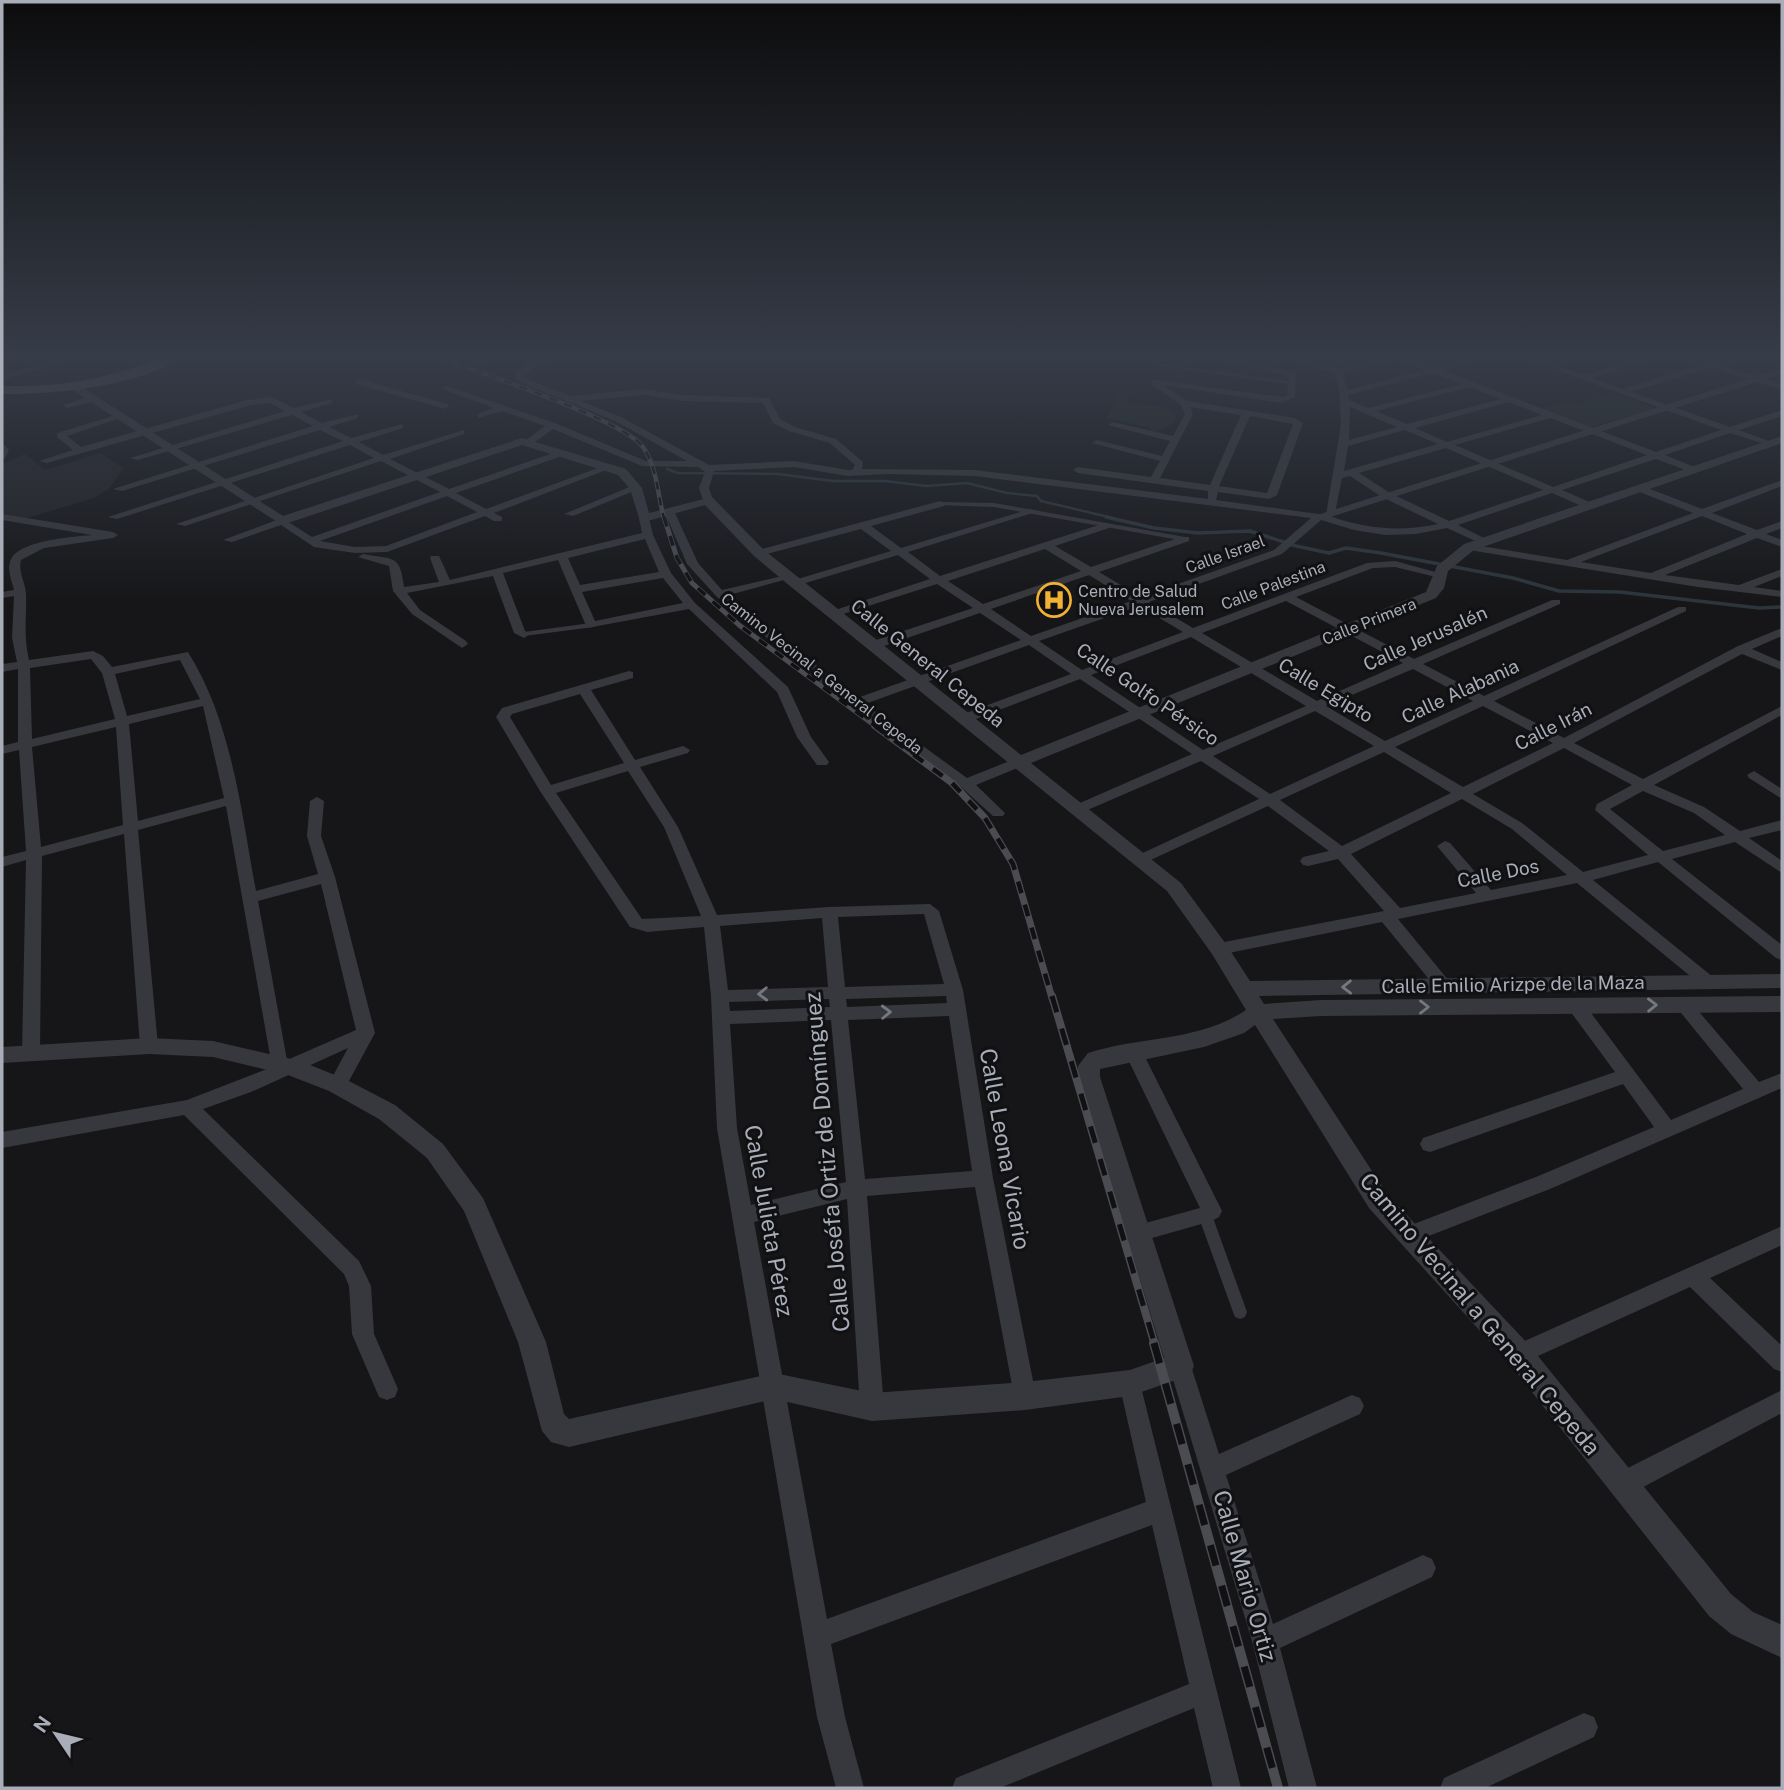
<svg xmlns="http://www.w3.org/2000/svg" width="1784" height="1790" viewBox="0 0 1784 1790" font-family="'Public Sans',sans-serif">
	<rect width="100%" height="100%" fill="#161618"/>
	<path fill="#222225" d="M 101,453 L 123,468 L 110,488 L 94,498 L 21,520 L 2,516 L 2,464 L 25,454 L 45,470 Z"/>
	<path fill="#1e261f" d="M 1123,389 L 1136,390 L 1129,394 L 1125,402 L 1164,407 L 1177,413 L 1175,422 L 1157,432 L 1150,431 L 1151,428 L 1106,418 Z
		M 1613,393 L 1655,408 L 1589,428 L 1540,409 L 1570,401 L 1578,404 Z"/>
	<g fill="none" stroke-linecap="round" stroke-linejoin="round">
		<path stroke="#2c353c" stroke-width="2.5" d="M 667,469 L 678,473 L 778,474 L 833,481 L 886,481 L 926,486 L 967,483 L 1007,493 L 1037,496 L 1041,501 L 1113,518"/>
		<path stroke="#2c353c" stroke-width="3.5" d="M 1106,517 L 1154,528 L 1198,533 L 1250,531 L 1296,546 L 1329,553 L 1346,548 L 1381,553 L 1513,578 L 1559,591 L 1620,592 L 1759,608 L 1782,607"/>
		<path fill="#37383d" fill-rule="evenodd" d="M 940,502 L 994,503 L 1185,537 L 1189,539 L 1185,541 L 994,507 L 938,505 L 938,503 Z
			M 591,623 L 595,625 L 594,627 L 524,636 L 520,634 L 524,632 Z
			M 1205,1209 L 1210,1211 L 1212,1215 L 1247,1312 L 1245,1317 L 1240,1319 L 1235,1317 L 1233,1312 L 1198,1215 L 1200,1211 Z"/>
		<path fill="#37383d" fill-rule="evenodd" d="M 77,354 L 91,354 L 2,380 L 2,375 Z
			M 438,354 C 450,354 461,359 472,359 C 484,359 497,354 511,354 L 471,364 Z
			M 545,354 L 556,354 L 522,377 L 570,396 L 644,389 L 682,395 L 769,398 L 780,419 L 795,427 L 836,439 L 863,462 L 862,469 L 975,470 L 1208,499 L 1208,491 L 1078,473 L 1073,470 L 1078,467 L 1151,477 L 1160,461 L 1092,443 L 1097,440 L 1162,456 L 1170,441 L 1108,425 L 1113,422 L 1173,436 L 1185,414 L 1180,404 L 1152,385 L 1151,379 L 1281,397 L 1287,396 L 1288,384 L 1158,366 L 1162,364 L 1288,381 L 1289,376 L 1200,354 L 1216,354 L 1296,373 L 1295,397 L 1282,403 L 1163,385 L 1187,401 L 1295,418 L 1303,423 L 1277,495 L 1269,499 L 1218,492 L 1216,500 L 1326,515 L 1341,424 L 1339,388 L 1334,373 L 1275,354 L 1289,354 L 1338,368 L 1390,356 L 1388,354 L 1408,354 L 1407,357 L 1434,367 L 1483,354 L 1498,354 L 1442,370 L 1656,452 L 1721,430 L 1513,354 C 1525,354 1537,362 1547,360 C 1559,359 1569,354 1582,354 L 1552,364 L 1583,375 L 1654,354 L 1668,354 L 1591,378 L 1622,389 L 1704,364 L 1676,354 C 1689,354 1698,360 1711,361 C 1723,363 1738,354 1751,354 L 1721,365 L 1782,384 L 1782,390 L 1712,367 L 1631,392 L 1730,427 L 1782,410 L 1782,416 L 1739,430 L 1771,442 L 1771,446 L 1730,433 L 1665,455 L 1697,468 L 1697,472 L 1691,472 L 1656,459 L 1562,490 L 1594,504 L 1594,508 L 1586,508 L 1552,493 L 1458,525 L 1488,540 L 1488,544 L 1484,545 L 1447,528 L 1416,534 L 1385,535 L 1354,530 L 1321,520 L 1282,554 L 1149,602 L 1193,628 L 1367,563 L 1395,561 L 1446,575 L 1440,578 L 1395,567 L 1373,568 L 1296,597 L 1414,659 L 1552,600 L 1560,600 L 1560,604 L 1423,664 L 1484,696 L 1678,607 L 1686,607 L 1686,611 L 1494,701 L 1564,738 L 1738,646 L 1782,628 L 1782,636 L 1752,649 L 1782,662 L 1782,670 L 1742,654 L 1574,743 L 1643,779 L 1782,706 L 1782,715 L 1654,785 L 1704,807 L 1740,831 L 1782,820 L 1782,830 L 1749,838 L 1782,861 L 1782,873 L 1735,842 L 1672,859 L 1782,945 L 1782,960 L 1776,958 L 1658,862 L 1593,880 L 1713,977 L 1715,981 L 1713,985 L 1701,985 L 1577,883 L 1398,919 L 1449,981 L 1452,985 L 1449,989 L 1437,989 L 1382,922 L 1219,955 L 1213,953 L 1211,949 L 1213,945 L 1219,943 L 1384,911 L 1338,859 L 1308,866 L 1303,865 L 1300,861 L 1303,857 L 1329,851 L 1268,806 L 1144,863 L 1134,863 L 1131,860 L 1134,857 L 1259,799 L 1201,761 L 1083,812 L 1073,812 L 1071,809 L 1073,806 L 1192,754 L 1080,679 L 968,722 L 958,722 L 958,716 L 1071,674 L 1029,645 L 865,704 L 967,778 L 1012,760 L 1022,760 L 1024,763 L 1022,766 L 976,785 L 1005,813 L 1003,816 L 993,816 L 961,787 L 850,706 L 716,596 L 687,564 L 665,513 L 674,511 L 698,563 L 722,590 L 791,574 L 791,578 L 729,595 L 857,698 L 1021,640 L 980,613 L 878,648 L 870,648 L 870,642 L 973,608 L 937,584 L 837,616 L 829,616 L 829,612 L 930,579 L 898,555 L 799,585 L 791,585 L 791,581 L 891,551 L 861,529 L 759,556 L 754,553 L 755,551 L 940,501 L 945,504 L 944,506 L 871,526 L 901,548 L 1030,509 L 1039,511 L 908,552 L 940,576 L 1105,523 L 1109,524 L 1109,528 L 1055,546 L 1091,567 L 1181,537 L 1189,537 L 1189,541 L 1099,572 L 1141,597 L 1274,550 L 1311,518 L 975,476 L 887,474 L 848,476 L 794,467 L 714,471 L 709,488 L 713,500 L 708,503 L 703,500 L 699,488 L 705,472 L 698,467 L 642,466 L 553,429 L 532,444 L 526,444 L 526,440 L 545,426 L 502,411 L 478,418 L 478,414 L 494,408 L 440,388 L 447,386 L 555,423 L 646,461 L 687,461 L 617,422 L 515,380 L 515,372 ZM 1398,359 L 1425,370 L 1347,390 L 1343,372 ZM 1433,373 L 1462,384 L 1368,408 L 1349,400 L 1348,395 ZM 1470,387 L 1501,399 L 1407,424 L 1376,411 ZM 644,395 L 682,401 L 763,403 L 773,423 L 789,431 L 830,443 L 855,465 L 852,470 L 848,470 L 794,461 L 709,465 L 623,418 L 581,401 ZM 1509,402 L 1542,415 L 1447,442 L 1415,428 ZM 1190,407 L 1241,415 L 1210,485 L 1160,478 L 1193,414 ZM 1350,407 L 1397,427 L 1349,440 ZM 1250,416 L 1293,424 L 1267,493 L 1219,486 ZM 1550,418 L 1647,455 L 1553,487 L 1455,445 ZM 1405,430 L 1438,444 L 1344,471 L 1348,446 ZM 1446,448 L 1543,490 L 1449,521 L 1390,493 L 1359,473 ZM 1350,476 L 1382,497 L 1438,524 C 1401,532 1366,529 1330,516 L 1335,513 L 1342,478 ZM 1045,549 L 1081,571 L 983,604 L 948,581 ZM 1089,575 L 1131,601 L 1031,636 L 991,609 ZM 1286,601 L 1403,663 L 1317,701 L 1202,633 ZM 1139,606 L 1183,632 L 1082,670 L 1039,641 ZM 1191,637 L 1306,706 L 1203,750 L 1091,675 ZM 1413,669 L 1473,701 L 1385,741 L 1326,706 ZM 1483,706 L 1553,743 L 1463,787 L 1395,747 ZM 1315,711 L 1374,746 L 1270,794 L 1213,756 ZM 1564,748 L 1632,785 L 1597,804 L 1595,810 L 1648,855 L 1583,872 L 1522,823 L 1473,794 ZM 1384,752 L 1451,793 L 1342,846 L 1280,800 ZM 1643,791 L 1694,813 L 1725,835 L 1663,851 L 1610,809 ZM 1462,799 L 1512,829 L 1567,875 L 1491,890 L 1450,843 L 1445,841 L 1437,846 L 1476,893 L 1400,908 L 1351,854 Z
			M 1771,354 L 1782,354 L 1782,357 L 1772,356 Z
			M 359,379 L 448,404 L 449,406 L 445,409 L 356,384 L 355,382 Z
			M 92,396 L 95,397 L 95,401 L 67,408 L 63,405 Z
			M 271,397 L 294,408 L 332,399 L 332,403 L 301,412 L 322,423 L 358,414 L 358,418 L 329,427 L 351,438 L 403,424 L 403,428 L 359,442 L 383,455 L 464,430 L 464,434 L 390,459 L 449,489 L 559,451 L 565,451 L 565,455 L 456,493 L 486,509 L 606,465 L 614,467 L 494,513 L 502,517 L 502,521 L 494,521 L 485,516 L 387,552 L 355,553 L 314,547 L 281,525 L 232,542 L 223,540 L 282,518 L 312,537 L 440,492 L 381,461 L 185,526 L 176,524 L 374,458 L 350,445 L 117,519 L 108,517 L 343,441 L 320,430 L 122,491 L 113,489 L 313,426 L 292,415 L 138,460 L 130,458 L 285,411 L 270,403 L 251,405 L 47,463 L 39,461 L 73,450 L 57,437 L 57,433 L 116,415 L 123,417 L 67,436 L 81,447 L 247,400 ZM 447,496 L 477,512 L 386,546 L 355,547 L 320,541 Z
			M 2,443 L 9,450 L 5,458 L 2,459 Z
			M 1782,480 L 1782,486 L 1712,513 L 1757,530 L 1782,521 L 1782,528 L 1766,534 L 1782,540 L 1782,547 L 1757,538 L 1665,575 L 1739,585 L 1782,569 L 1782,576 L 1754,587 L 1782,591 L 1782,597 L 1698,587 L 1469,550 L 1464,547 L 1469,544 L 1567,560 L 1693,513 L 1637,491 L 1637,487 L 1645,487 L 1702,509 ZM 1702,516 L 1747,534 L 1651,573 L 1581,562 Z
			M 632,486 L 641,488 L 573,516 L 564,514 Z
			M 2,514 L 113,532 L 118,535 L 113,538 L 44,548 L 21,560 C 18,572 25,582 26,593 C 27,619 23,633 29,660 L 93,651 L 103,656 L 112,667 L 188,652 C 232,722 241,811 256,891 L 318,874 L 307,836 L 310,801 L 317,797 L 324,801 L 321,836 L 335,877 L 375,1033 L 344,1090 L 337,1092 L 330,1090 L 328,1085 L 348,1048 L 251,1092 L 203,1109 L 359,1261 L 371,1286 L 374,1334 L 398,1389 L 395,1397 L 387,1400 L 379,1397 L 352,1334 L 349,1286 L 344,1274 L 184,1115 L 2,1148 L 2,1132 L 187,1100 L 272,1067 L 226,806 L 138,830 L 158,1046 L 155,1051 L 149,1053 L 143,1051 L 140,1046 L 124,834 L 42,856 L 40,1052 L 37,1057 L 31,1059 L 25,1057 L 22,1052 L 26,860 L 2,867 L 2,857 L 26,851 L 19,750 L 2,754 L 2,746 L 18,742 L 18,669 L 2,672 L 2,664 L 17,662 L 12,638 L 14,596 L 2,598 L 2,592 L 14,590 C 12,581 7,570 10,562 C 16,540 73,537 92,535 L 2,520 ZM 91,659 L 102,673 L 115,719 L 32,739 L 30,668 ZM 180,660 L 200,699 L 127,716 L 115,674 ZM 203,706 L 224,798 L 138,821 L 129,724 ZM 116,727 L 123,825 L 41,847 L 32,747 ZM 321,884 L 356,1030 L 287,1060 L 258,901 Z
			M 644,515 L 649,518 L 653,535 L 671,573 L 695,603 L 788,687 L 811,737 L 829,762 L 827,765 L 817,765 L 797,737 L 777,692 L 689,609 L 587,628 L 558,560 L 503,573 L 525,631 L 530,634 L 524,638 L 514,633 L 493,576 L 407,593 L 420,610 L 466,641 L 468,644 L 462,648 L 412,614 L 393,591 L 389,566 L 358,557 L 363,554 C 393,560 400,553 404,587 L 439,582 L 430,558 L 431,556 L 439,556 L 450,580 L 642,533 L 639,518 ZM 645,539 L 659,572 L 580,585 L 568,558 ZM 663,578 L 683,603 L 595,621 L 582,592 Z
			M 629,671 L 633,672 L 633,678 L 591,690 L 635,760 L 683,746 L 690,750 L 688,753 L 640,767 L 678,827 L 717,915 L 829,907 L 930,904 L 939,911 L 963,990 L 993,1178 L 1036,1396 L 1033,1404 L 1025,1407 L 1017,1404 L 1014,1396 L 975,1187 L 867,1196 L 884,1407 L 880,1415 L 872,1418 L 864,1415 L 860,1407 L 847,1199 L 754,1222 L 827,1619 L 1146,1502 L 1119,1383 L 1122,1375 L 1130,1372 L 1138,1375 L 1241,1788 L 1213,1788 L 1194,1708 L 1000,1788 L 952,1788 L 956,1778 L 1189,1684 L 1152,1525 L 831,1644 L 845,1717 L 864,1788 L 836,1788 L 817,1717 L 717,1128 L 711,996 L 704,927 L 647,932 L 630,927 L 540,791 L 496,717 L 502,708 ZM 580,694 L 624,763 L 551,785 L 510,717 L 512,714 ZM 628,771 L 664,827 L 701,916 L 642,919 L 556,793 ZM 924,914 L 944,984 L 845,987 L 838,917 ZM 822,918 L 828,987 L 728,990 L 720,926 ZM 946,996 L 947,1003 L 847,1007 L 846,999 ZM 829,999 L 830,1007 L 730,1011 L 729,1002 ZM 949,1016 L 972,1171 L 865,1179 L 848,1020 ZM 831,1020 L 846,1182 L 751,1205 L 737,1128 L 730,1024 Z
			M 1754,771 L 1782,789 L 1782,799 L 1749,778 L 1747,775 Z
			M 1683,998 L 1689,1000 L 1759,1082 L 1782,1073 L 1782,1088 L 1550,1189 L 1408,1244 L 1401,1241 L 1398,1235 L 1401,1229 L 1536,1177 L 1654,1127 L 1623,1084 L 1430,1152 L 1423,1150 L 1420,1144 L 1423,1138 L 1615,1072 L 1570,1011 L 1567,1006 L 1570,1001 L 1582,1001 L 1671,1120 L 1743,1089 L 1677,1008 L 1674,1004 L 1677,1000 Z
			M 1133,1044 L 1139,1046 L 1142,1051 L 1222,1211 L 1219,1217 L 1212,1221 L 1138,1242 L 1131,1239 L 1128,1233 L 1131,1227 L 1200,1208 L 1124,1051 L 1127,1046 Z
			M 1782,1226 L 1782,1245 L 1710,1278 L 1782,1346 L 1782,1372 L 1774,1369 L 1690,1287 L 1527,1361 L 1519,1365 L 1511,1361 L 1508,1354 L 1511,1347 Z
			M 1180,1355 L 1188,1358 L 1191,1366 L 1219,1454 L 1352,1395 L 1360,1398 L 1364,1406 L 1360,1414 L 1226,1475 L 1273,1624 L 1423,1555 L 1432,1559 L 1436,1568 L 1432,1577 L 1280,1648 L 1317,1788 L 1289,1788 L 1252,1641 L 1169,1366 L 1172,1358 Z
			M 1782,1390 L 1782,1413 L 1632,1493 L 1623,1496 L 1614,1493 L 1611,1484 L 1614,1475 Z
			M 1584,1713 L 1594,1717 L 1598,1727 L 1594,1737 L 1485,1788 L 1440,1788 L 1444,1778 Z"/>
		<path fill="#37383d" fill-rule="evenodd" d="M 1782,368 L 1782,374 L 1324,519 L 1320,520 L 1314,516 Z
			M 71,385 L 79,385 L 283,516 L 522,438 L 626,469 L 642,488 L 649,513 L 712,497 L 764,550 L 1021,755 L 1426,592 L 1437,566 L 1464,544 L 1782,436 L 1782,443 L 1474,550 L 1448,571 L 1444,588 L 1436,598 L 1031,763 L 1181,883 L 1226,944 L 1250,981 L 1782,974 L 1782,988 L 1259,996 L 1264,1004 L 1321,1000 L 1782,996 L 1782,1012 L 1321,1016 L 1273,1019 L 1387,1194 L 1529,1345 L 1731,1594 L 1753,1612 L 1782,1625 L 1782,1658 L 1731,1634 L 1709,1616 L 1509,1363 L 1369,1208 L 1255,1025 L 1244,1033 L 1204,1047 L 1100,1069 L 1100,1077 L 1194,1366 L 1190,1375 L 1130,1396 L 1025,1410 L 872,1421 L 774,1399 L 569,1447 L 551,1442 L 542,1431 L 518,1342 L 464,1211 L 427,1158 L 379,1119 L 329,1091 L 288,1075 L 213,1057 L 149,1054 L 2,1063 L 2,1047 L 149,1038 L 213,1041 L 300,1061 L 345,1079 L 395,1105 L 443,1144 L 483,1198 L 546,1342 L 564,1414 L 569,1419 L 774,1373 L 872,1393 L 1025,1382 L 1130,1370 L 1164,1358 L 1078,1077 L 1078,1066 L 1088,1053 C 1141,1036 1198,1042 1246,1010 L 1212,954 L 1167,891 L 790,586 L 754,556 L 705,505 L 644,522 L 640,521 L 630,489 L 618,475 L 522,445 L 282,525 L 71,389 Z"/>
		<path fill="#53555c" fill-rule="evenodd" d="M 168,354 L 185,354 C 148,386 50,395 2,394 L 2,386 C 60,387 115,379 168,354 Z"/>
		<g stroke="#4a4c52" stroke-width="4.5">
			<path id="rail-far4" d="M 429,354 C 469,369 623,419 643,447 C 658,469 657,494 664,518"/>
		</g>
		<g stroke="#4a4c52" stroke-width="5">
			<path id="rail-far3" d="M 664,517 L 677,558 L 692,583 L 739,625 L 878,728"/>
		</g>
		<g stroke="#4a4c52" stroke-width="7">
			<path id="rail-far2" d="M 875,726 L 952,783 L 985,818 L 1013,864 L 1052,998"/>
		</g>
		<g stroke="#4a4c52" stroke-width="8">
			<path id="rail-far1" d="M 1052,996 L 1155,1345"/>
		</g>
		<g stroke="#4a4c52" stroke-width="10">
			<path id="rail" d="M 1154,1343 L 1278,1788"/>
		</g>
		<use href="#rail-far4" stroke="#111113" stroke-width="2.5" stroke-dasharray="8" stroke-linecap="butt"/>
		<use href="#rail-far3" stroke="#111113" stroke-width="3.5" stroke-dasharray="10" stroke-linecap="butt"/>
		<use href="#rail-far2" stroke="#111113" stroke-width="4.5" stroke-dasharray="12" stroke-linecap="butt"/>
		<use href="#rail-far1" stroke="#111113" stroke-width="5" stroke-dasharray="17" stroke-linecap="butt"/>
		<use href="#rail" stroke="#111113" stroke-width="7" stroke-dasharray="21" stroke-linecap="butt"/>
	</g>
	<defs><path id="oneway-chevron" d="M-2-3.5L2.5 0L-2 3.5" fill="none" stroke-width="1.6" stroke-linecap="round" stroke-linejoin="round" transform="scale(1.75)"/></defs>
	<g stroke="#757881">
		<use href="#oneway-chevron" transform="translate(1347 987) rotate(179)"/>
		<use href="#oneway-chevron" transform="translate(763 994) rotate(178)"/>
		<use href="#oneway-chevron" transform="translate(1652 1005) rotate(-1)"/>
		<use href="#oneway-chevron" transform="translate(1424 1007)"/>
		<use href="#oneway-chevron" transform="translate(886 1012) rotate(-2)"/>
	</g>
	<linearGradient id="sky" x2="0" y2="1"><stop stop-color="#0c0c0d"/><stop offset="0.59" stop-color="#363c48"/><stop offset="1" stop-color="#363c48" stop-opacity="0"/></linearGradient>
	<rect width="1784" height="605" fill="url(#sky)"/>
	<defs>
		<g id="hospital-ring" transform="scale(1.75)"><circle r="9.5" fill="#111113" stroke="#f2b134" stroke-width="1.5"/><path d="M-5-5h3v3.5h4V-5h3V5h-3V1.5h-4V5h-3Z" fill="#f2b134"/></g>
	</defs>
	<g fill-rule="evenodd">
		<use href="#hospital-ring" x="1054" y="600"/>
	</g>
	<g text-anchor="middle" stroke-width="6" stroke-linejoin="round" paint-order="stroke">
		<g font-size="16" fill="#a8adb8" stroke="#111113">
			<text transform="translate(1225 554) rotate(-20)" y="6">Calle Israel</text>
			<text transform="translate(1273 585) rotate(-21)" y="6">Calle Palestina</text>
			<text transform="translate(1369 621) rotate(-22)" y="6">Calle Primera</text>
			<text transform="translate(822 673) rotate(38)" y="6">Camino Vecinal a General Cepeda</text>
		</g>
		<g font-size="16" fill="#a8adb8" stroke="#111113" text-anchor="start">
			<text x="1078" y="597">Centro de Salud<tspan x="1078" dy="18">Nueva Jerusalem</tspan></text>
		</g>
		<g font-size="19" fill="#a8adb8" stroke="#111113">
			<text transform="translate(1425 638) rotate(-24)" y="7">Calle Jerusalén</text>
			<text transform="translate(928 663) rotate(39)" y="7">Calle General Cepeda</text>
			<text transform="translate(1326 690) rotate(31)" y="7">Calle Egipto</text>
			<text transform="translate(1460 691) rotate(-25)" y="7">Calle Alabania</text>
			<text transform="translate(1148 694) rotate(34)" y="7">Calle Golfo Pérsico</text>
			<text transform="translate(1553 726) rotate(-27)" y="7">Calle Irán</text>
			<text transform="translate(1498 873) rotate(-11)" y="7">Calle Dos</text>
			<text transform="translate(1513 984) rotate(-1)" y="7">Calle Emilio Arizpe de la Maza</text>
		</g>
		<g font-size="23" fill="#a8adb8" stroke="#111113">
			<text transform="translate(1005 1149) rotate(80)" y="8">Calle Leona Vicario</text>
			<text transform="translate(827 1162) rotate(-95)" y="8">Calle Joséfa Ortiz de Domínguez</text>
			<text transform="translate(769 1221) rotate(80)" y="8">Calle Julieta Pérez</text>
			<text transform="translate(1480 1314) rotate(50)" y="8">Camino Vecinal a General Cepeda</text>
			<text transform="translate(1245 1576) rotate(74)" y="8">Calle Mario Ortiz</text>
		</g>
	</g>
	<rect width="1784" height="1790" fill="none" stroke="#a8adb8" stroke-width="7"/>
	<g transform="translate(56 1734) rotate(305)" stroke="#111113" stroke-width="5" paint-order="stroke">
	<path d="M0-5L12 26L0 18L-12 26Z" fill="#a8adb8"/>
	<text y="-10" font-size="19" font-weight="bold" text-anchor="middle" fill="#a8adb8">N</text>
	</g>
</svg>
